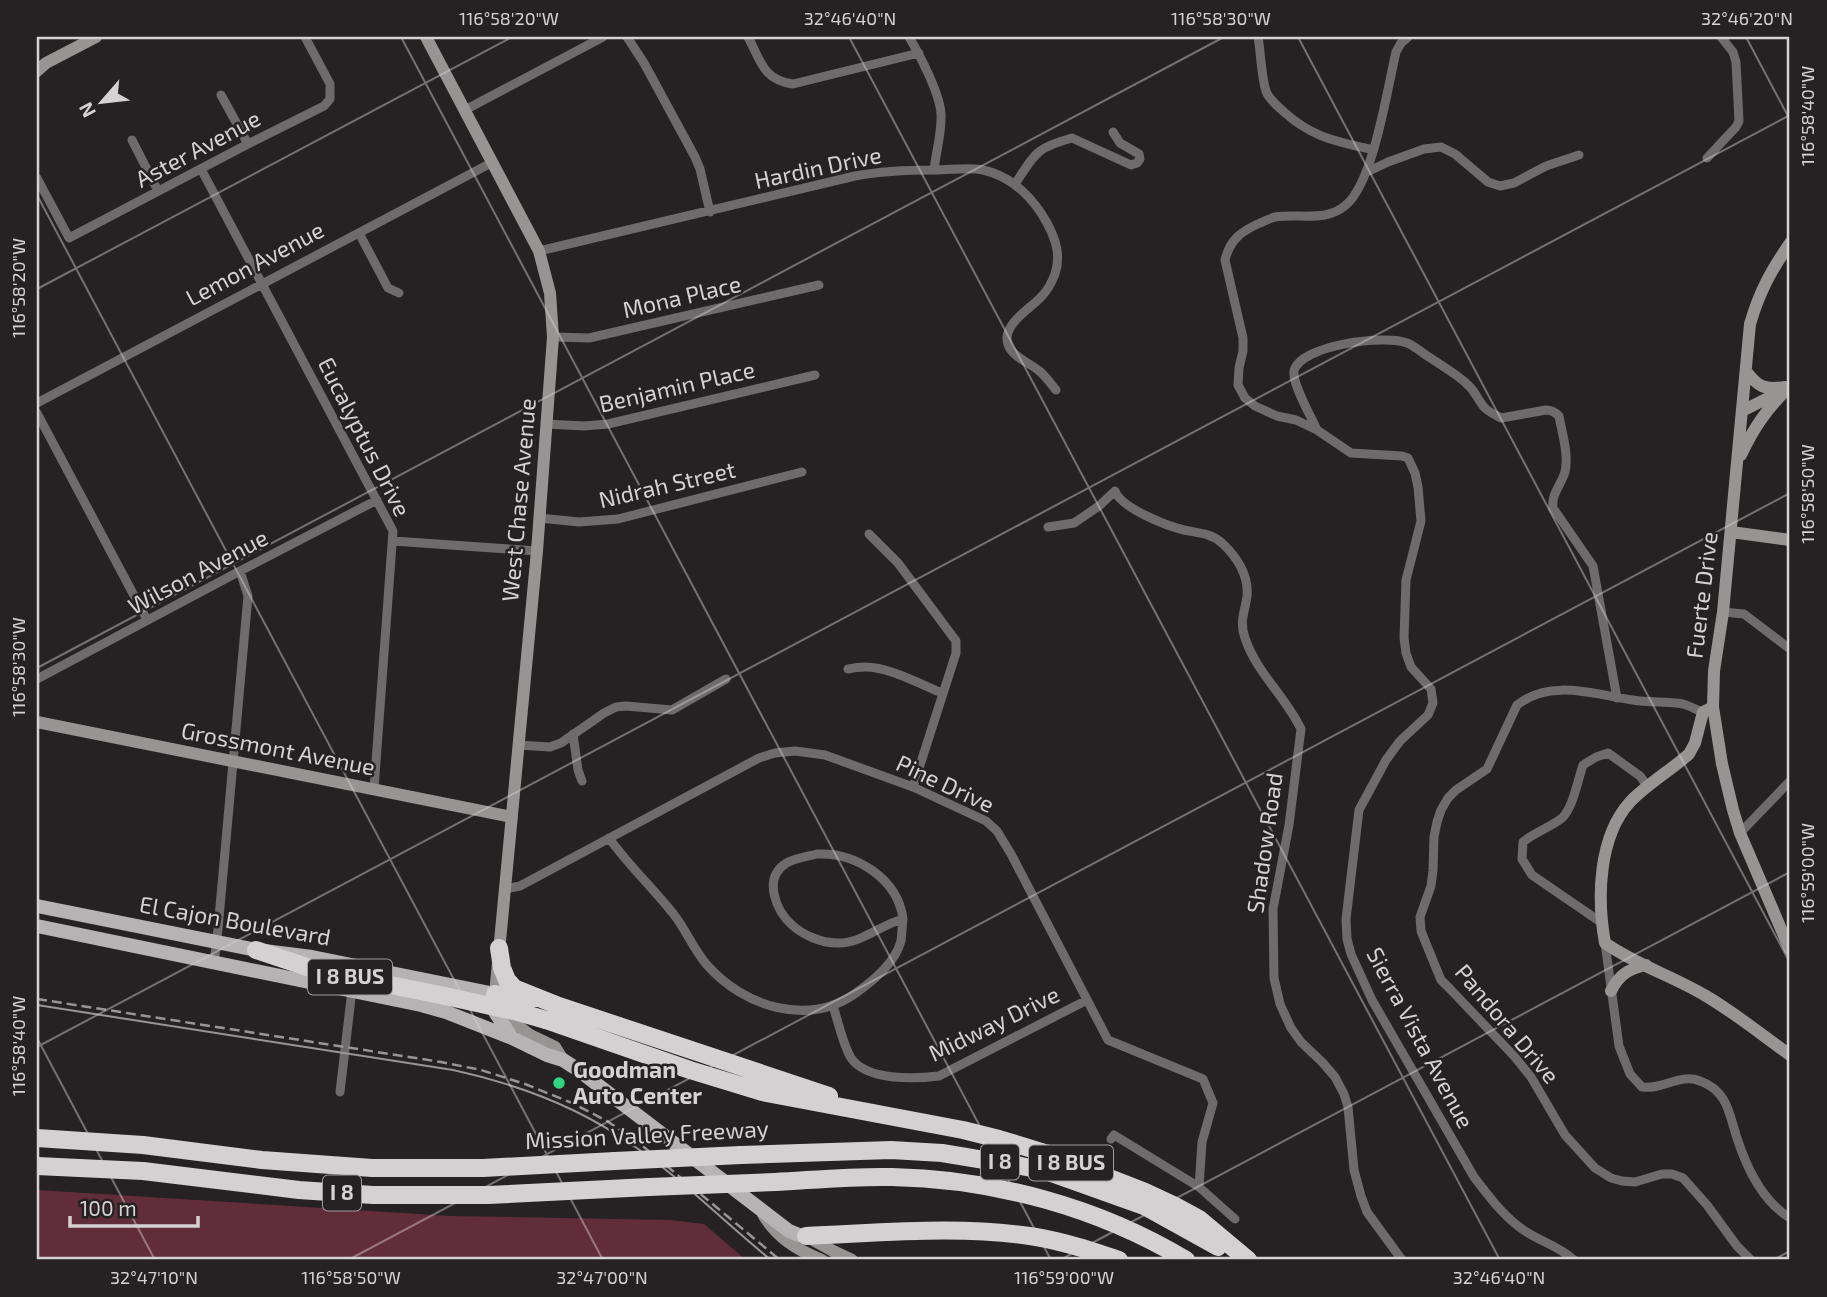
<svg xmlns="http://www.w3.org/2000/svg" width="1827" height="1297" viewBox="0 0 1827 1297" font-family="'Exo 2',sans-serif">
	<rect width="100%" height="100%" fill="#262223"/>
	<path fill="#622d3b" d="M 37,1190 L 450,1216 L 670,1220 L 704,1224 L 746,1260 L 37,1260 Z"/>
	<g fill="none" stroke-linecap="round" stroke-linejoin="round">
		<path stroke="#6d6b6b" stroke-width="9" d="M 627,37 L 644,63 L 695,157 L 700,169 L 710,212
			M 748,37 C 761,61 763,80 793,84 L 919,53
			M 909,37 C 920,55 940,94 941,114 C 942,132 936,152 934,170
			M 1258,37 C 1261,53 1261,76 1266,91 C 1269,100 1278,106 1284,112 C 1313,138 1336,141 1373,150
			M 1408,37 L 1401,43 L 1396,52 C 1387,90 1374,179 1347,204 C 1327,223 1300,213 1275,217 C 1270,218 1265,221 1260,223 C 1242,231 1230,239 1225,260 L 1243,338 L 1243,351 L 1239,368 L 1238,385 L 1245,398 L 1255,406 L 1277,416 L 1296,420 L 1317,430 L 1351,453 L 1402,456 L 1408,458 L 1415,473 L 1418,487 L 1421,521 L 1406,580 L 1404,638 L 1406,653 L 1411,667 L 1431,689 L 1433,703 L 1428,715 L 1400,741 L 1386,760 L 1359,810 L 1346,919 L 1347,939 L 1351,954 L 1372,1000 L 1474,1177 C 1487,1194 1501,1213 1518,1226 C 1535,1240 1558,1245 1574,1260
			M 221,95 L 248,144
			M 465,110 L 603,37
			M 132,140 L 158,191
			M 1707,158 L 1736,127 L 1739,121 L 1736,62 L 1733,52 L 1721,37
			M 201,169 L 393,531 L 374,789
			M 1367,172 L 1388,162 L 1424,149 L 1441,147 L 1455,154 L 1488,182 L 1500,186 L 1514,183 L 1546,166 L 1579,155
			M 37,178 L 69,238 L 248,144 L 324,106 L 330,99 L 330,84 L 305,37
			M 1015,184 C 1035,154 1035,148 1072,138 L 1131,165 L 1137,163 L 1140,159 L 1139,154 L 1120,143 L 1113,132
			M 359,233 L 388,288 L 399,293
			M 539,251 L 855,176 C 882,171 908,170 935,170 C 951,170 968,167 983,170 C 1012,176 1034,199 1047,223 C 1056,240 1061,255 1055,274 C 1052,282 1047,291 1041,297 C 1031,308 1009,320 1007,337 C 1006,355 1027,361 1038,370 C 1045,375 1051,384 1056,390
			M 553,337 L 589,338 L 819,285
			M 37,403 L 493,162
			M 37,413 L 147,620
			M 546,424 L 584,426 L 608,424 L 815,375
			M 1317,430 C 1311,416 1292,384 1294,371 C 1300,345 1386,334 1407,343 C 1415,346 1422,353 1429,357 C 1442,366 1457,374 1468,385 C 1475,391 1478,400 1484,407 C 1488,412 1496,415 1501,418 L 1546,410 C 1551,410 1555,412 1559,416 C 1562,433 1569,455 1565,472 C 1561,485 1551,494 1553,508 L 1593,566 L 1617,698
			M 539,518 L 579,522 L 618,519 L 802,472
			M 1048,527 L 1074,523 L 1099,506 L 1115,491 C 1121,508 1167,526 1184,530 C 1198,533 1212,533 1223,544 C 1237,557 1249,576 1247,596 C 1245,612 1239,621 1245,638 C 1256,672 1286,697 1301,729 L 1289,825 L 1273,909 L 1274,978 L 1280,1004 L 1291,1028 L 1301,1042 L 1323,1063 L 1335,1077 L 1344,1094 L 1348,1107 L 1354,1170 L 1361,1196 L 1367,1212 L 1402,1260
			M 869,534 L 898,563 L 956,641 L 956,653 L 913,787
			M 393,541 L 537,551
			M 1723,612 L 1744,614 L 1790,649
			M 848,669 C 853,668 859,667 865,667 C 889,667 920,684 942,693
			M 37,679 L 240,571 L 377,500
			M 1703,712 C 1697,710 1690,706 1683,704 C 1667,701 1649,703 1633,700 C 1595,695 1551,678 1517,705 L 1487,769 L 1456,790 L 1448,798 L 1441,810 L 1437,822 L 1434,837 L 1433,871 L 1431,886 L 1420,917 L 1421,931 L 1434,963 L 1441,980 L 1451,990 L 1514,1056 L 1531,1077 L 1565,1135 L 1595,1168 L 1611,1178 L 1622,1181 L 1635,1182 L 1662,1174 L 1672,1174 L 1683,1178 L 1707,1205 L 1737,1246 L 1751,1260
			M 573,734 L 578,770 L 582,781
			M 518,745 L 550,747 L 561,743 L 604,713 L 616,707 L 626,706 L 672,710 L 726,679
			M 1740,833 L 1790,781
			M 609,838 C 629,866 654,889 675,916 C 687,932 694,950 707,965 C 744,1007 808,1027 856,993 C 874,980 895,963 901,941 C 902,934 902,926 903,919
			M 817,854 C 856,852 898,879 903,919 C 880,925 861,944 837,943 C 821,943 803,935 792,925 C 776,911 763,879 785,864 C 794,858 806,857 817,854 Z
			M 505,889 L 520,886 L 759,758 L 775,753 L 795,751 L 825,755 L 913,787 L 986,821 L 997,831 L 1011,854 L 1108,1040 L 1203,1079 L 1213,1103 L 1202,1142 L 1199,1187
			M 1602,923 L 1532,875 L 1522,859 L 1523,842 C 1535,832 1551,827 1562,818 C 1573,808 1578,779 1583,765 L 1596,757 L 1608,753 L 1640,776 L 1648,787
			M 1605,943 L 1619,1046 L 1630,1074 L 1642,1087 C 1663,1090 1680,1073 1700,1081 C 1728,1091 1729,1114 1737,1138 C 1747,1169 1762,1201 1790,1218
			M 214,963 L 218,929 L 248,596 L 240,571
			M 833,1006 C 838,1021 843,1045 851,1058 C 867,1081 914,1079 939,1076 L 1087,1000
			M 340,1092 L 352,990
			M 1111,1139 L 1114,1135 L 1199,1187 L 1235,1219"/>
		<path stroke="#979494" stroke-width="12" d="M 426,37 L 539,251 L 550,293 L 553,337 L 537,551 L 495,994 L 508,1016 L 517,1025 L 530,1035 L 555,1047 L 563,1060
			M 37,71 L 46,63 L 96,37
			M 1790,243 C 1771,271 1760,290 1750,324 L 1723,612 L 1714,671 L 1713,707 L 1722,764 L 1733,810 L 1740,833 L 1790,950
			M 1746,371 C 1758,387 1764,390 1785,387
			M 1742,411 L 1778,393
			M 1741,455 C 1754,427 1767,409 1789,387
			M 1731,532 L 1790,540
			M 1713,707 L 1703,712 L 1695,743 L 1689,754 C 1670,771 1647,784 1630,802 C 1598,837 1597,899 1605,943 C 1636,965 1673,976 1706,996 C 1735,1013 1762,1035 1790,1055
			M 37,722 L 512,817
			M 1611,991 C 1619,975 1628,969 1646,965
			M 763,1214 C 776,1237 797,1250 822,1260
			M 806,1236 L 833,1251 L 852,1260"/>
		<path stroke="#b7b3b4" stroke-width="14" d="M 37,906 L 256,950 L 312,957 L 495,994
			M 37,926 L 421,1005 L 446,1012 L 512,1038 L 547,1055 L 563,1060 L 577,1069 L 789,1231 L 799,1235 L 806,1236
			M 495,999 L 495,1012 L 512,1038"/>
		<path stroke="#d5d0d1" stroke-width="18" d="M 499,948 L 502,968 L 507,980 L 514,988 L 559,1006 L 829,1096
			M 256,950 L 316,970 L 445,996
			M 495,994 L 528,1001
			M 546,1020 L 690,1070 L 762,1092 L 963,1130 L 999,1139 L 1045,1153 L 1145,1192 L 1175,1206 L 1199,1219 L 1248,1260
			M 37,1138 L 143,1145 L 262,1160 L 372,1168 L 483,1168 L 615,1161
			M 741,1155 L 891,1150 L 942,1153 L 1021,1166 L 1046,1171 L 1144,1206 L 1218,1247
			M 37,1166 L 143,1171 L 299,1190 L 373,1195 L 488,1195 L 649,1187
			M 775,1182 C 813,1180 853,1176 892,1177 C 994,1179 1098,1207 1186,1260
			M 806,1236 C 882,1233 961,1225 1036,1237 C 1065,1242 1092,1251 1119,1260"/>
		<path stroke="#989596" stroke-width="2" d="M 37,1005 L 453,1070 C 517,1084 577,1106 631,1144 C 681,1178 724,1222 771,1260"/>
		<path stroke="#989596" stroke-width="2.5" stroke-dasharray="10 5" stroke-linecap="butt" d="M 37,999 L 441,1062 L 481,1070 L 525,1084 L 572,1103 L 607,1121 L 639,1143 L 780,1260"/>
		<path stroke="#d5d0d1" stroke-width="18" d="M 445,996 L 518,1012 L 546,1020
			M 615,1161 L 741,1155
			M 649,1187 L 775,1182"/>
	</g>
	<path fill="none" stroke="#d5d2d3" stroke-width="2" stroke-opacity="0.45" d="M 401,37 L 1051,1260M 849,37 L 1500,1260M 1298,37 L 1790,963M 1746,37 L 1790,120M 37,195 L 603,1260M 37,289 L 512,37M 37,668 L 1224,37M 37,1038 L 155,1260M 37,1047 L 1790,115M 348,1260 L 1790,493M 1060,1260 L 1790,872M 1773,1260 L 1790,1251"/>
	<circle fill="#2ed883" stroke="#262223" stroke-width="2.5" cx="559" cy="1083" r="7"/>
	<g text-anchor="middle" stroke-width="5" stroke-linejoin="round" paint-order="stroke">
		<g fill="#262223" stroke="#a09d9e" stroke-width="2">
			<rect x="308" y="959.5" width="84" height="35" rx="5"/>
			<rect x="981" y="1144.5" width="38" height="35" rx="5"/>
			<rect x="1029" y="1145.5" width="84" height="35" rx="5"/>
			<rect x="323" y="1175.5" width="38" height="35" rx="5"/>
		</g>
		<g font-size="21" font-weight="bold" fill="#d5d2d3">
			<text x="350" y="984">I 8 BUS</text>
			<text x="1000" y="1169">I 8</text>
			<text x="1071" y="1170">I 8 BUS</text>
			<text x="342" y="1200">I 8</text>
		</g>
		<g font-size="23" fill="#d5d2d3" stroke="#262223">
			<text transform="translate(198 149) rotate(-28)" y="8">Aster Avenue</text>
			<text transform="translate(818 168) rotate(-12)" y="8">Hardin Drive</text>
			<text transform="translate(255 264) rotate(-28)" y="8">Lemon Avenue</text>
			<text transform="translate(682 297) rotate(-13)" y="8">Mona Place</text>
			<text transform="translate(677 387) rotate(-13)" y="8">Benjamin Place</text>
			<text transform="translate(364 437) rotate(63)" y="8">Eucalyptus Drive</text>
			<text transform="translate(667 485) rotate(-13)" y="8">Nidrah Street</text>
			<text transform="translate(519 500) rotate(-85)" y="8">West Chase Avenue</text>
			<text transform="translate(198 572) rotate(-28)" y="8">Wilson Avenue</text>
			<text transform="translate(1702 595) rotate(-83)" y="8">Fuerte Drive</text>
			<text transform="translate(278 749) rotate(11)" y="8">Grossmont Avenue</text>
			<text transform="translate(945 784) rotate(25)" y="8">Pine Drive</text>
			<text transform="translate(1265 843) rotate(-82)" y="8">Shadow Road</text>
			<text transform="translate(235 921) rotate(10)" y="8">El Cajon Boulevard</text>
			<text transform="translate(994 1024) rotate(-26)" y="8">Midway Drive</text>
			<text transform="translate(1507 1024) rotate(50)" y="8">Pandora Drive</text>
			<text transform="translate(1420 1038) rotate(62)" y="8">Sierra Vista Avenue</text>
			<text transform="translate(647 1135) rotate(-3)" y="8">Mission Valley Freeway</text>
		</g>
		<g font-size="23" font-weight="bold" fill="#d5d2d3" stroke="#262223" text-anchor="start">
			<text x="573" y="1078">Goodman<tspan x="573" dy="26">Auto Center</tspan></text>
		</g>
	</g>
	<rect width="1827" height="1297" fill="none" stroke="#262223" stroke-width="77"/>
	<g transform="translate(102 102) rotate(242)" stroke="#262223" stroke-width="5" paint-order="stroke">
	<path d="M0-5L12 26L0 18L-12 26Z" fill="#d5d2d3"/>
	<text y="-10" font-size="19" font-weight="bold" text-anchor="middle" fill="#d5d2d3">N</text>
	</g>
	<path d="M70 1216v10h128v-10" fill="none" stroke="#d5d2d3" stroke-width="3.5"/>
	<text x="80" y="1216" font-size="21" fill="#d5d2d3" stroke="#262223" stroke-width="5" paint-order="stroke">100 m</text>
	<rect x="38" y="38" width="1750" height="1220" fill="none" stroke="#d5d2d3" stroke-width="2.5"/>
	<g font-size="18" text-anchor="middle" fill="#d5d2d3">
		<text x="509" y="25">116°58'20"W</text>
		<text x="850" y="25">32°46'40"N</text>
		<text x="1221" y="25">116°58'30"W</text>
		<text x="1747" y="25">32°46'20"N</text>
		<text transform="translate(1808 116) rotate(-90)" y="6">116°58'40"W</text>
		<text transform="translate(19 288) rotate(-90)" y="6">116°58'20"W</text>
		<text transform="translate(1808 494) rotate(-90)" y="6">116°58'50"W</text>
		<text transform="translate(19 667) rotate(-90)" y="6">116°58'30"W</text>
		<text transform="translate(1808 873) rotate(-90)" y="6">116°59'00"W</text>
		<text transform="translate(19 1046) rotate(-90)" y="6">116°58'40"W</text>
		<text x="154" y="1284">32°47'10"N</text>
		<text x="351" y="1284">116°58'50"W</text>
		<text x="602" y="1284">32°47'00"N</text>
		<text x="1064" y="1284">116°59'00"W</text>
		<text x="1499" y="1284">32°46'40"N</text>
	</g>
</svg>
